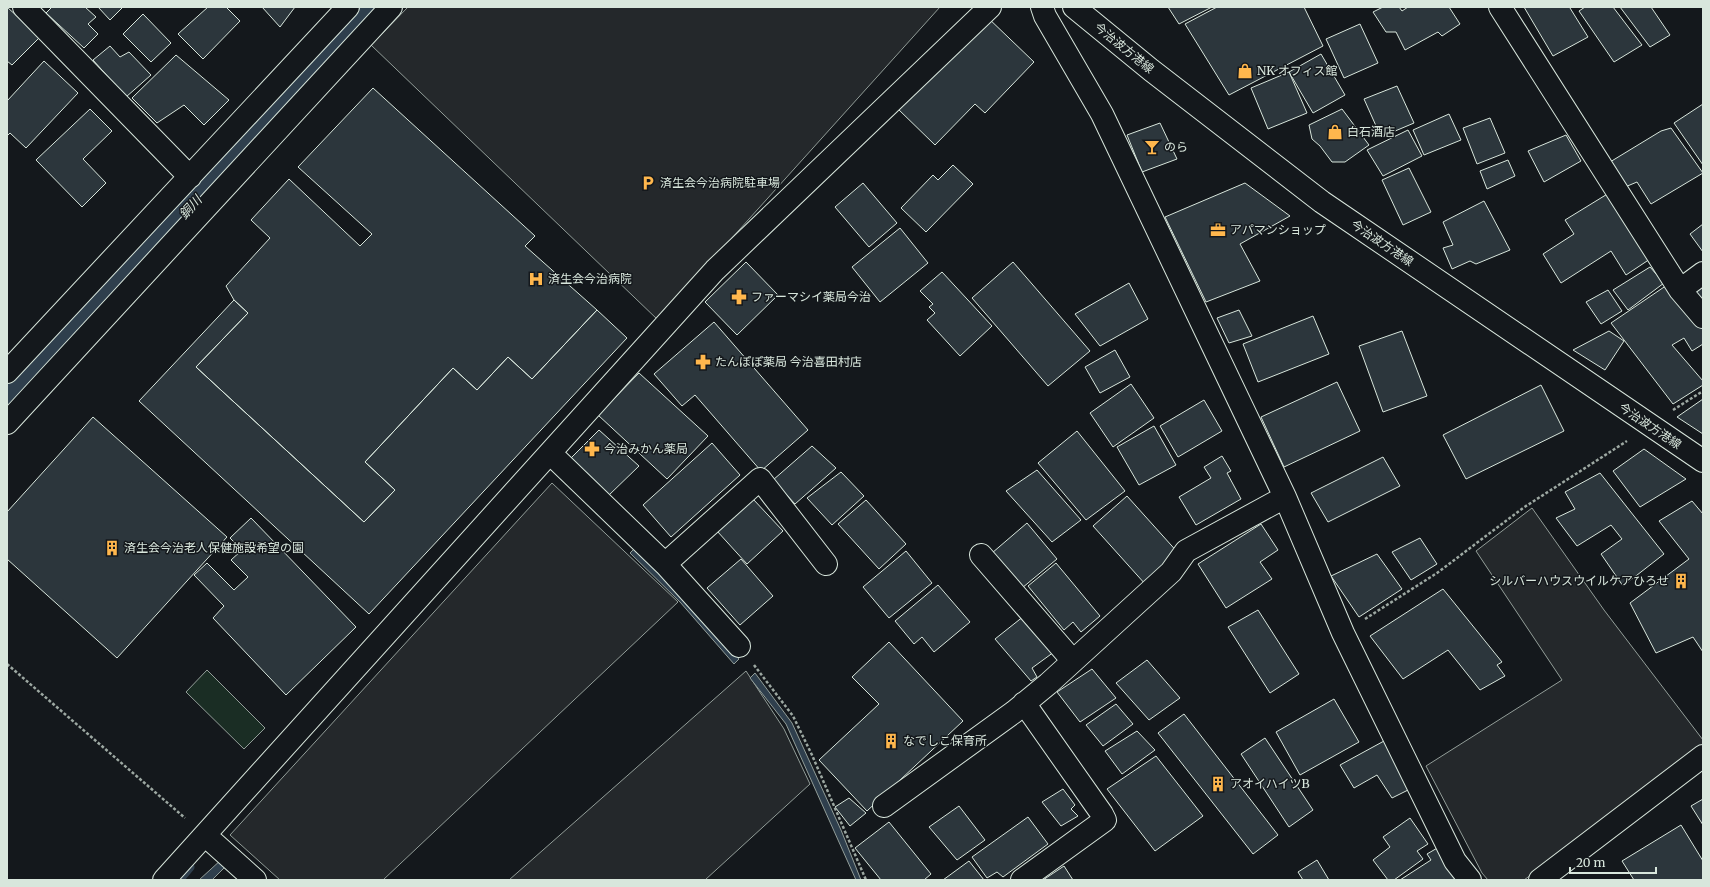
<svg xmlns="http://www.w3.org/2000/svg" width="1710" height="887" viewBox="0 0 1710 887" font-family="Merriweather,'Noto Sans JP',serif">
	<rect width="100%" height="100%" fill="#14181c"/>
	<path fill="#1a2d24" stroke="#939e99" d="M 207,670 L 265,728 L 244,749 L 186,692 Z"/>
	<path fill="#24282b" stroke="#939e99" d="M 408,7 L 940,7 L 658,320 L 371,45 Z
		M 552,483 L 678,602 L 383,880 L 280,880 L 230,835 Z
		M 1532,508 L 1604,610 L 1703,740 L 1703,748 L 1524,880 L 1488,880 L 1482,873 L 1426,766 L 1562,680 L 1476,551 Z
		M 746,671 L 784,729 L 810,784 L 705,880 L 509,880 Z"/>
	<path fill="#2f3f4d" stroke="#939e99" d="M 356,7 L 385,7 L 7,416 L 7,380 Z
		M 635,548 L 683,597 L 739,659 L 734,664 L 680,602 L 630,553 Z
		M 755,673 L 792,723 L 841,830 L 861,880 L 856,880 L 786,724 L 750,678 Z
		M 222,859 L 227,865 L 212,880 L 199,880 Z"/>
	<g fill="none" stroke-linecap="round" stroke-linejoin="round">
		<path stroke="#2f3f4d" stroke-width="9" d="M 179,880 L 190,867"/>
	</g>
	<path fill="#2c363c" stroke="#d8e6dc" d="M 7,7 L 40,37 L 12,65 L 7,61 Z
		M 52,7 L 85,7 L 96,17 L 88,24 L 98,34 L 84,48 L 46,13 Z
		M 98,7 L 123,7 L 110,20 Z
		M 208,7 L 226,7 L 240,21 L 203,59 L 178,34 Z
		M 262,7 L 295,7 L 280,27 Z
		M 1168,7 L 1212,7 L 1179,24 Z
		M 1217,7 L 1304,7 L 1323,46 L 1229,95 L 1185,24 Z
		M 1383,7 L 1399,7 L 1402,11 L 1408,7 L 1449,7 L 1460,24 L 1442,36 L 1438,32 L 1405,50 L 1396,32 L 1386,32 L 1373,12 Z
		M 1524,7 L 1571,7 L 1570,8 L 1588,37 L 1553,56 Z
		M 1585,7 L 1613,7 L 1642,45 L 1614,62 L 1579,11 Z
		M 1620,7 L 1651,7 L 1670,35 L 1650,47 Z
		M 143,14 L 171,43 L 151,62 L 123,34 Z
		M 985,15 L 1034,62 L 985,113 L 975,104 L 935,145 L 897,108 Z
		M 1360,24 L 1378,63 L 1344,78 L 1326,39 Z
		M 110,46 L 120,57 L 129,52 L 151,75 L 126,97 L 93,60 Z
		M 1321,54 L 1345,95 L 1313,113 L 1289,72 Z
		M 176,55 L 229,100 L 204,125 L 184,105 L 157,123 L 132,98 Z
		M 44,61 L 78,93 L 26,148 L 10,133 L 7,136 L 7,101 Z
		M 1289,72 L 1307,113 L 1268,129 L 1251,88 Z
		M 1397,86 L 1414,123 L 1381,137 L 1364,99 Z
		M 373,88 L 535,236 L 525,246 L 597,310 L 532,379 L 508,357 L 477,390 L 453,368 L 365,462 L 395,490 L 364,522 L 196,367 L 248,313 L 234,300 L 226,286 L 270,238 L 251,220 L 289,179 L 360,246 L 372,234 L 298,167 Z
		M 1703,104 L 1703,165 L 1674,123 Z
		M 90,109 L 112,131 L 83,159 L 106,183 L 82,207 L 36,160 Z
		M 1342,109 L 1369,145 L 1345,162 L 1332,162 L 1320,146 L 1312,139 L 1309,125 Z
		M 1449,114 L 1461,140 L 1424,155 L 1413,130 Z
		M 1490,118 L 1505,153 L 1477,164 L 1463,128 Z
		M 1160,123 L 1177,159 L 1142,172 L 1127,135 Z
		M 1671,128 L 1703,173 L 1651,204 L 1637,182 L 1625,187 L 1610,162 L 1661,131 Z
		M 1408,130 L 1422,156 L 1383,176 L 1367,150 Z
		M 1566,135 L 1581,161 L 1544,182 L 1528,151 Z
		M 1508,160 L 1515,176 L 1487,189 L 1480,171 Z
		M 953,165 L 973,184 L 926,232 L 901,208 L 933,175 L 938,180 Z
		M 1409,168 L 1431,212 L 1403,225 L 1382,180 Z
		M 863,183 L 897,223 L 869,247 L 835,207 Z
		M 1245,183 L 1290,216 L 1240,244 L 1260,281 L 1206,302 L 1165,217 Z
		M 1609,193 L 1650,259 L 1626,275 L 1611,251 L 1561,283 L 1543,254 L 1574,234 L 1565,220 Z
		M 1484,201 L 1510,250 L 1476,264 L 1470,261 L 1452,269 L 1443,248 L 1453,245 L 1443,222 Z
		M 1703,224 L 1703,252 L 1690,234 Z
		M 900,228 L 928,263 L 880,302 L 852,267 Z
		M 746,262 L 778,295 L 737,335 L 705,302 Z
		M 1013,262 L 1090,351 L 1048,386 L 972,298 Z
		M 1650,267 L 1664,283 L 1628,310 L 1613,290 Z
		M 942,272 L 992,326 L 960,356 L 927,320 L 935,313 L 929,307 L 933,304 L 920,291 Z
		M 1703,280 L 1703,306 L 1689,290 Z
		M 1129,283 L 1148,319 L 1100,346 L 1075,314 Z
		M 1670,283 L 1703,325 L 1703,344 L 1692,351 L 1684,338 L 1672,345 L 1703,381 L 1703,385 L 1673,404 L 1611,323 Z
		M 1608,290 L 1622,311 L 1601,324 L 1586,302 Z
		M 234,300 L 248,313 L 196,367 L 364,522 L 395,490 L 365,462 L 453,368 L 477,390 L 508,357 L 532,379 L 597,310 L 627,338 L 369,614 L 139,401 Z
		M 1239,310 L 1252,336 L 1229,343 L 1217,318 Z
		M 1313,316 L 1329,354 L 1258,382 L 1243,344 Z
		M 714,322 L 808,430 L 761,471 L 695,395 L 682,406 L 654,374 Z
		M 1402,331 L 1427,396 L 1383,412 L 1359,346 Z
		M 1609,331 L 1624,341 L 1605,370 L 1573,350 Z
		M 1115,350 L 1130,377 L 1100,393 L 1085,367 Z
		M 639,373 L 708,436 L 667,479 L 598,415 Z
		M 1337,382 L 1360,431 L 1284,467 L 1261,417 Z
		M 1131,384 L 1154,418 L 1113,447 L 1090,413 Z
		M 1541,385 L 1564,431 L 1466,479 L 1443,435 Z
		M 1703,399 L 1703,434 L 1677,417 Z
		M 1204,400 L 1222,431 L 1178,457 L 1160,426 Z
		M 93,417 L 227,537 L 117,658 L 7,559 L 7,512 Z
		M 1154,426 L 1176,465 L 1139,485 L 1117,447 Z
		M 599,430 L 639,466 L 608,496 L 569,460 Z
		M 1077,431 L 1125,491 L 1086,520 L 1038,463 Z
		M 712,443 L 740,475 L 671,537 L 643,505 Z
		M 812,446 L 836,468 L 795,504 L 773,480 Z
		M 1644,449 L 1686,479 L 1640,507 L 1613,471 Z
		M 1222,456 L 1231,471 L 1227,473 L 1241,499 L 1196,525 L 1179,497 L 1211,478 L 1204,467 Z
		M 1383,457 L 1400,486 L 1328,522 L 1311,493 Z
		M 1037,470 L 1081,520 L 1052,542 L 1006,491 Z
		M 841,472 L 864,496 L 832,525 L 807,498 Z
		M 1600,473 L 1664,554 L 1623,586 L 1601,554 L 1622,539 L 1611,525 L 1577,546 L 1556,518 L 1575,509 L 1565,492 Z
		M 1127,496 L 1180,555 L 1146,585 L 1093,526 Z
		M 753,499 L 783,531 L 747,564 L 717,531 Z
		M 866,500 L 906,544 L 879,569 L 838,524 Z
		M 1692,501 L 1703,514 L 1703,652 L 1693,637 L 1656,653 L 1630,603 L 1689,559 L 1659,521 Z
		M 251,518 L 356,627 L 286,695 L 213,618 L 224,606 L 194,575 L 207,563 L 234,590 L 248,577 L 231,560 L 242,550 L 230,538 Z
		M 1027,523 L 1057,559 L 1022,588 L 992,553 Z
		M 1261,524 L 1278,550 L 1260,562 L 1272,579 L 1226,608 L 1198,564 Z
		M 1420,538 L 1437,564 L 1411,580 L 1392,552 Z
		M 906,551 L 932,583 L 889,618 L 863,587 Z
		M 1377,554 L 1402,589 L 1359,617 L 1331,576 Z
		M 741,559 L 773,596 L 740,625 L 707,588 Z
		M 1056,563 L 1100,616 L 1081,632 L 1073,622 L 1064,630 L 1028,586 Z
		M 938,585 L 970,622 L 934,652 L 922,637 L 914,644 L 895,621 Z
		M 1443,589 L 1502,662 L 1497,665 L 1505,676 L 1480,690 L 1448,650 L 1403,679 L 1370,636 Z
		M 1258,610 L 1299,674 L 1270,693 L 1228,627 Z
		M 1024,616 L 1054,652 L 1032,668 L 1037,677 L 1031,681 L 995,639 Z
		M 889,642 L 963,721 L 867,811 L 819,760 L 879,704 L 852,677 Z
		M 1147,660 L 1180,698 L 1149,720 L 1116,683 Z
		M 1092,669 L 1116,698 L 1080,722 L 1057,692 Z
		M 1334,699 L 1359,742 L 1300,775 L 1276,732 Z
		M 1116,704 L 1133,724 L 1103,746 L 1086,725 Z
		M 1184,714 L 1278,835 L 1253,854 L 1158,733 Z
		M 1137,731 L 1155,750 L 1122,774 L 1105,751 Z
		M 1265,738 L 1313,810 L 1289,827 L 1241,754 Z
		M 1384,741 L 1414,787 L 1392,798 L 1377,775 L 1354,788 L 1340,765 Z
		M 1156,756 L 1203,816 L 1155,851 L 1107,789 Z
		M 1063,789 L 1075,805 L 1071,809 L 1078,816 L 1061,826 L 1042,802 Z
		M 849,798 L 866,813 L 850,826 L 835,807 Z
		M 1703,799 L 1703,825 L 1691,806 Z
		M 959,806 L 985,840 L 957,860 L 929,827 Z
		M 1028,817 L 1048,844 L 1003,877 L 997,872 L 987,878 L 972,857 Z
		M 1410,818 L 1428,844 L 1417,851 L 1423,859 L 1394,880 L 1388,880 L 1373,860 L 1390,847 L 1383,837 Z
		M 889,822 L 931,874 L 924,880 L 881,880 L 855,848 Z
		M 1681,825 L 1703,861 L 1703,880 L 1634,880 L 1622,861 Z
		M 1439,847 L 1462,880 L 1400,880 L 1431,860 L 1427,854 Z
		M 1317,860 L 1329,880 L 1303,880 L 1298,872 Z
		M 969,861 L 984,880 L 943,880 Z
		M 1064,866 L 1073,880 L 1043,880 Z"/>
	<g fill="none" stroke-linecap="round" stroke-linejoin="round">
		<g stroke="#d8e6dc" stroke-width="24">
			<path id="minor" d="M 24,7 L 190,177
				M 1042,7 L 1045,16 L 1102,114 L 1285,497 L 1343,633 L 1455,861 L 1470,880
				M 1500,7 L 1680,290 L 1703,317
				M 1680,290 L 1703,273
				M 7,372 L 348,7
				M 7,423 L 391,7
				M 550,453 L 665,564 L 760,479 L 826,564
				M 981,555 L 1073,661
				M 665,564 L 739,646
				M 884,806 L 1014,712 L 1048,684 L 1171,572 L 1186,551 L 1285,497
				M 206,836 L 255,880
				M 164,880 L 715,270 L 990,7
				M 1022,880 L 1105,820 L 1102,814 L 1024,703
				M 1540,880 L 1703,756"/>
		</g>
		<g stroke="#d8e6dc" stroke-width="24">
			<path id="primary" d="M 1074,7 L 1151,70 L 1322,202 L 1703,461"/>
		</g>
		<path stroke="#9da8a2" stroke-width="2.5" stroke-dasharray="3 2" stroke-linecap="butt" d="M 1673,410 L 1703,391
			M 1365,619 L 1437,573 L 1523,508 L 1627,441
			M 7,664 L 185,818
			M 754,665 L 793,716 L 812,755 L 866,880"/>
		<use href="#minor" stroke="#14181c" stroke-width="22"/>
		<use href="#primary" stroke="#14181c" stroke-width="22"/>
	</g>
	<defs>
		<g id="shop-bare" transform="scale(1.2)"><path d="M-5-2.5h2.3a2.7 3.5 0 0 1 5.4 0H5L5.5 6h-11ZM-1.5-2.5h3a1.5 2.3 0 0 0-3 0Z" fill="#ffb74d" stroke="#14181c" stroke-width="2.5" paint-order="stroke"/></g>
		<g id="bar-bare" transform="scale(1.2)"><path d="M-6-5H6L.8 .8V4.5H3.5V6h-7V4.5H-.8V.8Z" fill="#ffb74d" stroke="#14181c" stroke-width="2.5" paint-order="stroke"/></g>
		<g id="parking-bare" transform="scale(1.2)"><path d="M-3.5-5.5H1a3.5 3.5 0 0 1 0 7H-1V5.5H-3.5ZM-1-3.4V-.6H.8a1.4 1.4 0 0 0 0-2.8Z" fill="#ffb74d" stroke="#14181c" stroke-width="2.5" paint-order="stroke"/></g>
		<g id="office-bare" transform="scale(1.2)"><path d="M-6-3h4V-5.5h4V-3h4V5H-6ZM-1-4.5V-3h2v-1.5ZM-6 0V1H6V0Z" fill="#ffb74d" stroke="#14181c" stroke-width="2.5" paint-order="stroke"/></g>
		<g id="hospital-bare" transform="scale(1.2)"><path d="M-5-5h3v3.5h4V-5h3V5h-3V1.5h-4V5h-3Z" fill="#ffb74d" stroke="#14181c" stroke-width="2.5" paint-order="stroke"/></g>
		<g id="pharmacy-bare" transform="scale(1.2)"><path d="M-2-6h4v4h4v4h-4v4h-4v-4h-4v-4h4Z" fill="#ffb74d" stroke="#14181c" stroke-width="2.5" paint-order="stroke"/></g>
		<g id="building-bare" transform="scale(1.2)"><path d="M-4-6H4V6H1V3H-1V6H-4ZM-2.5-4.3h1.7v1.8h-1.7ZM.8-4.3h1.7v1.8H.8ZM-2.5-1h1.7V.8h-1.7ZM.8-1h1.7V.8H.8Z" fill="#ffb74d" stroke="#14181c" stroke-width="2.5" paint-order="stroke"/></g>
	</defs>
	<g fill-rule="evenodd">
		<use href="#shop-bare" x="1245" y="71"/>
		<use href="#shop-bare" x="1335" y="132"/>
		<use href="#bar-bare" x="1152" y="147"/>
		<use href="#parking-bare" x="648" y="183"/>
		<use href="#office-bare" x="1218" y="230"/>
		<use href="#hospital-bare" x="536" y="279"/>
		<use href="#pharmacy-bare" x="739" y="297"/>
		<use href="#pharmacy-bare" x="703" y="362"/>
		<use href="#pharmacy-bare" x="592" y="449"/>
		<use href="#building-bare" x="112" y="548"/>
		<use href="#building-bare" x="1681" y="581"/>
		<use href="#building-bare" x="891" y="741"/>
		<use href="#building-bare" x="1218" y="784"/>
	</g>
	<g text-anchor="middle" stroke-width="3" stroke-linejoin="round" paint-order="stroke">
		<g font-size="12" fill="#d8e6dc" stroke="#14181c">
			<text transform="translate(1124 48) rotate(39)" y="4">今治波方港線</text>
			<text transform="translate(1382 243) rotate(34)" y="4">今治波方港線</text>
			<text transform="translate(1650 426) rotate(34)" y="4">今治波方港線</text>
		</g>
		<g font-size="12" fill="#d8e6dc" stroke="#14181c" text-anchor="start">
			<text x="1257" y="75">NK オフィス館</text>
			<text x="1347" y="136">白石酒店</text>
			<text x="1164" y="151">のら</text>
			<text x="660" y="187">済生会今治病院駐車場</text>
			<text x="1230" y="234">アパマンショップ</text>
			<text x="548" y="283">済生会今治病院</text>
			<text x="751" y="301">ファーマシイ薬局今治</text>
			<text x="715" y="366">たんぽぽ薬局 今治喜田村店</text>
			<text x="604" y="453">今治みかん薬局</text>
			<text x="124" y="552">済生会今治老人保健施設希望の園</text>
			<text x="1669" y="585" text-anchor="end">シルバーハウスウイルケアひろせ</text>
			<text x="903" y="745">なでしこ保育所</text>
			<text x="1230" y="788">アオイハイツB</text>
		</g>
		<g font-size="13" font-style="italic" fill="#d8e6dc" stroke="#14181c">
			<text transform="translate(190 207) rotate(-48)" y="5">銅川</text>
		</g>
	</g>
	<rect width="1710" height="887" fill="none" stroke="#d8e6dc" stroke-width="16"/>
	<path d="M1570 867v6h86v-6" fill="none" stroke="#d8e6dc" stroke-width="2"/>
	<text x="1576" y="867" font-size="12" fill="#d8e6dc" stroke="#14181c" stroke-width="3" paint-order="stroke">20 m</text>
</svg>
